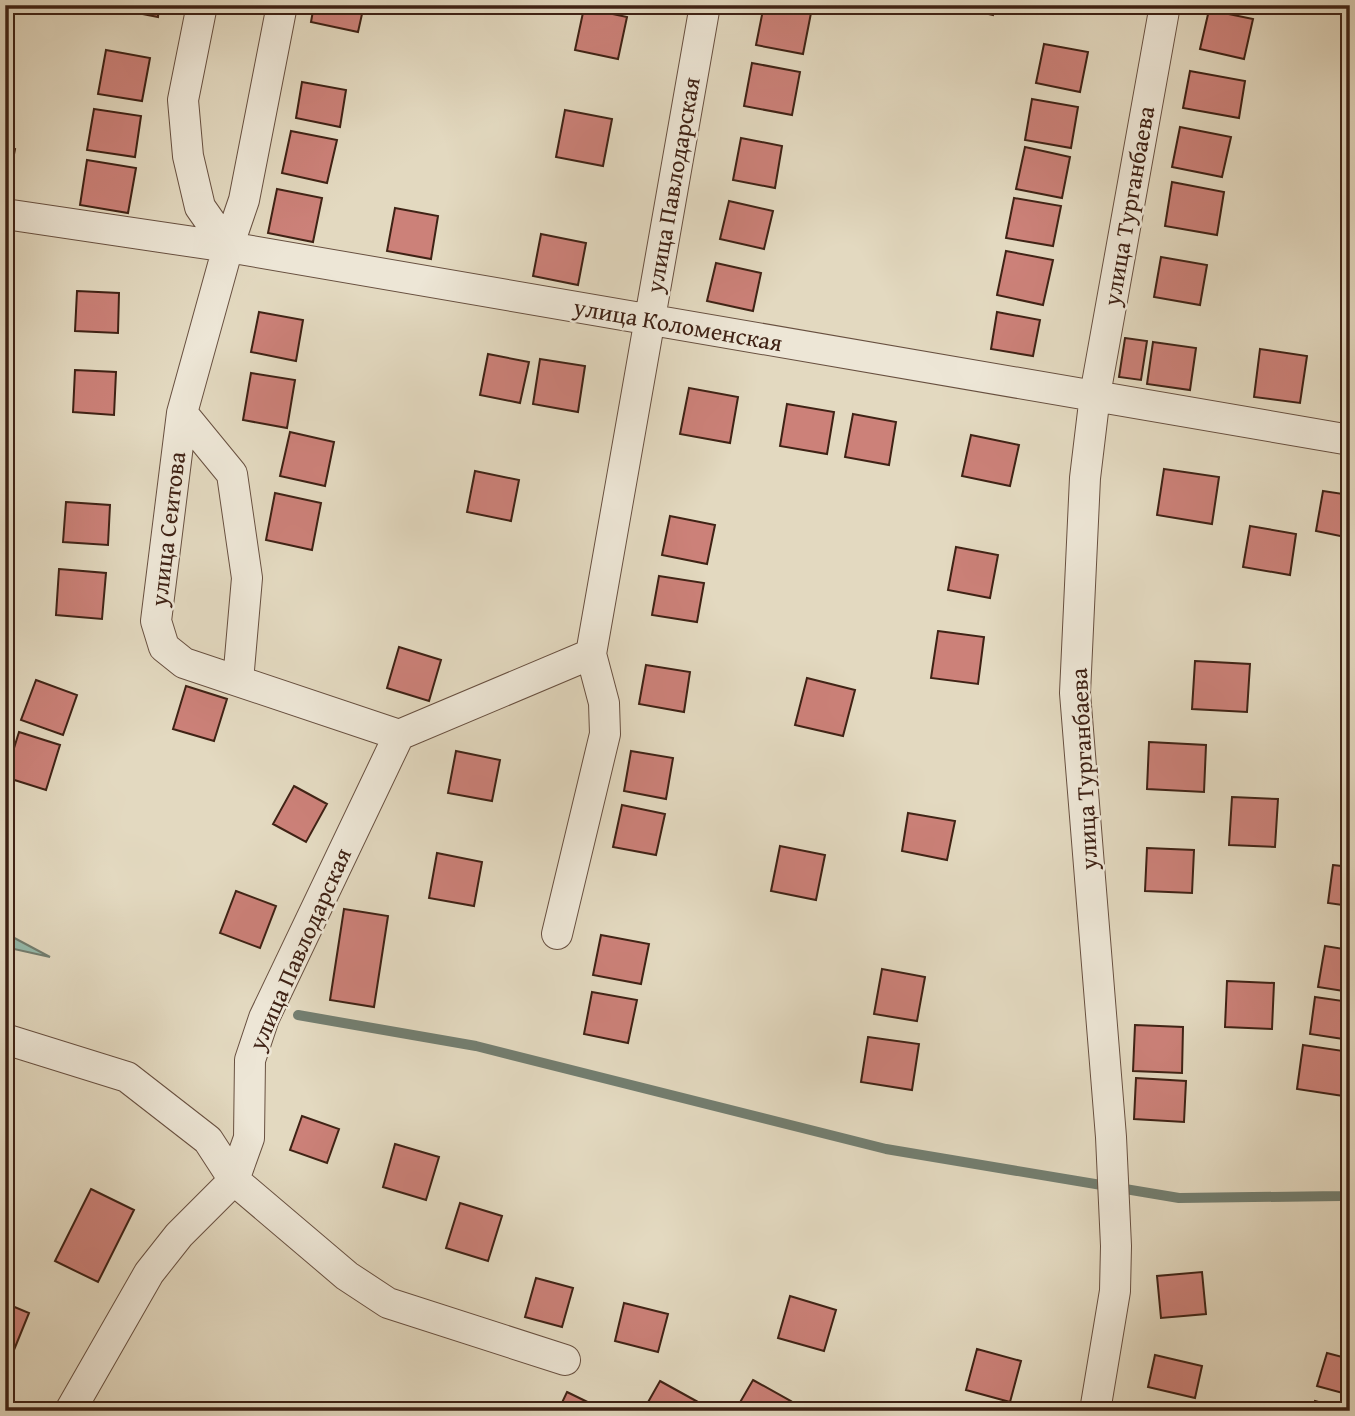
<svg xmlns="http://www.w3.org/2000/svg" width="1355" height="1416" viewBox="0 0 1355 1416" font-family="'Gentium Book Plus',serif">
	<rect width="100%" height="100%" fill="#e3d9c0"/>
	<filter id="stains"><feTurbulence type="fractalNoise" baseFrequency=".00286" numOctaves="4"/><feColorMatrix values="0 0 0 0 .2 0 0 0 0 .09 0 0 0 0 .02 0 0 0 .5 -.17"/></filter>
	<radialGradient id="worn" r=".72"><stop offset=".6" stop-color="#630" stop-opacity="0"/><stop offset="1" stop-color="#630" stop-opacity=".3"/></radialGradient>
	<path fill="#96bbac" stroke="#737e70" stroke-width="2" d="M 5,933 L 50,957 L 5,947 Z"/>
	<g fill="none" stroke-linecap="round" stroke-linejoin="round">
		<path stroke="#737e70" stroke-width="10" d="M 298,1015 L 476,1046 L 886,1149 L 1179,1198 L 1341,1196 L 1350,1194"/>
	</g>
	<path fill="#cc8179" stroke="#3f2215" stroke-width="2" d="M 113,5 L 159,5 L 158,17 L 112,8 Z
		M 314,5 L 364,5 L 358,32 L 311,22 Z
		M 764,5 L 811,13 L 803,54 L 756,45 Z
		M 949,5 L 995,5 L 993,15 Z
		M 584,8 L 627,17 L 618,59 L 575,50 Z
		M 1209,10 L 1253,19 L 1244,59 L 1200,49 Z
		M 1044,44 L 1088,52 L 1080,92 L 1036,83 Z
		M 106,50 L 150,58 L 142,101 L 98,94 Z
		M 752,63 L 800,72 L 792,115 L 744,106 Z
		M 1190,71 L 1245,81 L 1239,118 L 1183,108 Z
		M 302,82 L 346,90 L 340,127 L 296,118 Z
		M 1032,99 L 1078,107 L 1071,148 L 1025,140 Z
		M 94,109 L 141,116 L 135,157 L 87,150 Z
		M 565,110 L 612,119 L 603,166 L 556,157 Z
		M 1180,127 L 1231,137 L 1222,177 L 1172,167 Z
		M 291,131 L 337,140 L 327,183 L 282,173 Z
		M 741,138 L 782,146 L 775,188 L 733,180 Z
		M 5,147 L 15,149 L 6,197 L 5,197 Z
		M 1025,147 L 1070,157 L 1062,198 L 1016,189 Z
		M 87,160 L 136,168 L 128,213 L 80,205 Z
		M 1172,182 L 1224,192 L 1217,235 L 1165,226 Z
		M 277,189 L 322,198 L 313,242 L 268,233 Z
		M 1014,198 L 1061,206 L 1053,246 L 1006,238 Z
		M 729,201 L 773,211 L 764,249 L 720,239 Z
		M 395,208 L 438,216 L 431,259 L 387,251 Z
		M 541,234 L 586,243 L 578,285 L 533,276 Z
		M 1006,251 L 1053,260 L 1043,305 L 997,295 Z
		M 1161,257 L 1207,265 L 1200,305 L 1154,297 Z
		M 716,263 L 761,273 L 753,311 L 707,301 Z
		M 77,291 L 119,293 L 118,333 L 75,331 Z
		M 259,312 L 303,320 L 296,361 L 251,352 Z
		M 997,312 L 1040,320 L 1033,356 L 991,349 Z
		M 1125,338 L 1147,341 L 1141,380 L 1119,377 Z
		M 1153,342 L 1196,348 L 1190,390 L 1147,384 Z
		M 1260,349 L 1307,356 L 1300,403 L 1254,397 Z
		M 488,354 L 529,362 L 520,403 L 480,395 Z
		M 540,359 L 585,366 L 578,412 L 533,404 Z
		M 75,370 L 116,372 L 114,415 L 73,412 Z
		M 251,373 L 295,380 L 287,428 L 243,420 Z
		M 689,388 L 738,397 L 730,443 L 680,434 Z
		M 787,404 L 834,412 L 827,454 L 780,446 Z
		M 853,414 L 896,422 L 889,465 L 845,457 Z
		M 290,432 L 334,442 L 325,486 L 280,476 Z
		M 971,435 L 1019,445 L 1010,486 L 962,476 Z
		M 1164,469 L 1219,477 L 1212,524 L 1157,515 Z
		M 475,471 L 519,480 L 511,521 L 467,512 Z
		M 1323,491 L 1350,495 L 1350,538 L 1316,531 Z
		M 275,493 L 321,503 L 312,550 L 266,540 Z
		M 66,502 L 110,505 L 108,545 L 63,542 Z
		M 670,516 L 715,525 L 707,564 L 662,555 Z
		M 1250,526 L 1296,534 L 1290,575 L 1243,567 Z
		M 956,547 L 998,555 L 990,598 L 948,590 Z
		M 59,569 L 106,573 L 102,619 L 56,615 Z
		M 659,576 L 704,583 L 697,622 L 652,615 Z
		M 938,631 L 984,637 L 978,684 L 931,678 Z
		M 399,647 L 441,660 L 429,701 L 387,688 Z
		M 1195,661 L 1250,664 L 1247,712 L 1192,709 Z
		M 646,665 L 690,672 L 684,712 L 639,704 Z
		M 807,678 L 855,690 L 843,736 L 795,725 Z
		M 36,680 L 77,695 L 63,735 L 21,720 Z
		M 186,686 L 227,699 L 214,741 L 173,729 Z
		M 19,732 L 60,745 L 46,790 L 5,777 Z
		M 1149,742 L 1206,745 L 1204,792 L 1147,789 Z
		M 456,751 L 500,760 L 492,801 L 448,793 Z
		M 631,751 L 673,758 L 666,799 L 624,791 Z
		M 294,786 L 327,804 L 306,842 L 273,824 Z
		M 1232,797 L 1278,799 L 1275,847 L 1229,845 Z
		M 622,805 L 665,814 L 656,855 L 613,847 Z
		M 908,813 L 955,821 L 947,860 L 902,851 Z
		M 780,846 L 825,855 L 816,900 L 771,891 Z
		M 1147,848 L 1194,850 L 1192,893 L 1145,891 Z
		M 437,853 L 482,862 L 474,906 L 429,898 Z
		M 1333,865 L 1350,867 L 1350,906 L 1328,903 Z
		M 236,891 L 276,906 L 260,948 L 220,933 Z
		M 344,909 L 388,916 L 374,1007 L 330,1000 Z
		M 601,935 L 649,944 L 641,984 L 593,975 Z
		M 1325,946 L 1350,950 L 1350,992 L 1318,987 Z
		M 882,969 L 925,977 L 917,1021 L 874,1014 Z
		M 1227,981 L 1274,983 L 1272,1029 L 1225,1027 Z
		M 592,992 L 637,1000 L 628,1043 L 584,1034 Z
		M 1315,997 L 1350,1002 L 1350,1040 L 1310,1034 Z
		M 1135,1025 L 1183,1027 L 1182,1073 L 1133,1071 Z
		M 868,1037 L 919,1044 L 912,1090 L 861,1082 Z
		M 1303,1045 L 1350,1052 L 1350,1097 L 1297,1089 Z
		M 1136,1078 L 1186,1081 L 1184,1122 L 1134,1119 Z
		M 302,1116 L 339,1129 L 327,1163 L 290,1150 Z
		M 395,1144 L 439,1157 L 426,1200 L 383,1187 Z
		M 91,1189 L 134,1210 L 98,1282 L 55,1261 Z
		M 460,1203 L 502,1216 L 488,1261 L 446,1248 Z
		M 1202,1272 L 1206,1314 L 1161,1318 L 1157,1276 Z
		M 536,1278 L 573,1288 L 562,1327 L 525,1317 Z
		M 790,1296 L 836,1310 L 824,1351 L 778,1338 Z
		M 5,1303 L 29,1313 L 5,1372 Z
		M 624,1303 L 668,1314 L 658,1352 L 615,1341 Z
		M 977,1349 L 1021,1361 L 1010,1402 L 966,1390 Z
		M 1327,1353 L 1350,1359 L 1350,1395 L 1317,1386 Z
		M 1155,1355 L 1202,1366 L 1195,1398 L 1148,1387 Z
		M 753,1380 L 791,1401 L 785,1411 L 735,1411 Z
		M 660,1381 L 698,1402 L 693,1411 L 643,1411 Z
		M 567,1392 L 606,1411 L 558,1411 Z
		M 1315,1401 L 1350,1411 L 1312,1411 Z"/>
	<g fill="none" stroke-linecap="round" stroke-linejoin="round">
		<g stroke="#685040" stroke-width="32">
			<path id="minor" d="M 202,5 L 183,100 L 188,156 L 200,207 L 228,247
				M 282,5 L 244,200 L 228,247 L 182,413 L 156,621 L 164,647 L 184,663 L 399,735
				M 5,214 L 228,247 L 1350,440
				M 182,413 L 232,474 L 247,578 L 238,681
				M 557,934 L 605,734 L 604,703 L 591,654
				M 5,1039 L 127,1077 L 208,1140 L 234,1180 L 347,1276 L 388,1303 L 565,1360
				M 70,1411 L 149,1273 L 179,1235 L 234,1180 L 249,1138 L 250,1060 L 264,1018 L 399,735 L 591,654 L 705,5
				M 1095,1411 L 1115,1291 L 1116,1246 L 1111,1137 L 1075,693 L 1085,478 L 1095,395 L 1165,5"/>
		</g>
		<use href="#minor" stroke="#ede6d6" stroke-width="30"/>
	</g>
	<g text-anchor="middle" stroke-width="5" stroke-linejoin="round" paint-order="stroke">
		<g font-size="24" fill="#3f2215" stroke="#ede6d6">
			<text transform="translate(673 185) rotate(-80)" y="8">улица Павлодарская</text>
			<text transform="translate(1129 206) rotate(-80)" y="8">улица Турганбаева</text>
			<text transform="translate(678 325) rotate(10)" y="8">улица Коломенская</text>
			<text transform="translate(168 529) rotate(-83)" y="8">улица Сеитова</text>
			<text transform="translate(1084 769) rotate(-93)" y="8">улица Турганбаева</text>
			<text transform="translate(300 949) rotate(-66)" y="8">улица Павлодарская</text>
		</g>
	</g>
	<rect width="1355" height="1416" fill="none" stroke="#e3d9c0" stroke-width="28"/>
	<rect x="7" y="7" width="1341" height="1402" fill="none" stroke="#3f2215" stroke-width="3.5"/>
	<rect x="14" y="14" width="1327" height="1388" fill="none" stroke="#3f2215" stroke-width="2"/>
	<rect width="100%" height="100%" filter="url(#stains)"/>
	<rect width="100%" height="100%" fill="url(#worn)"/>
</svg>
